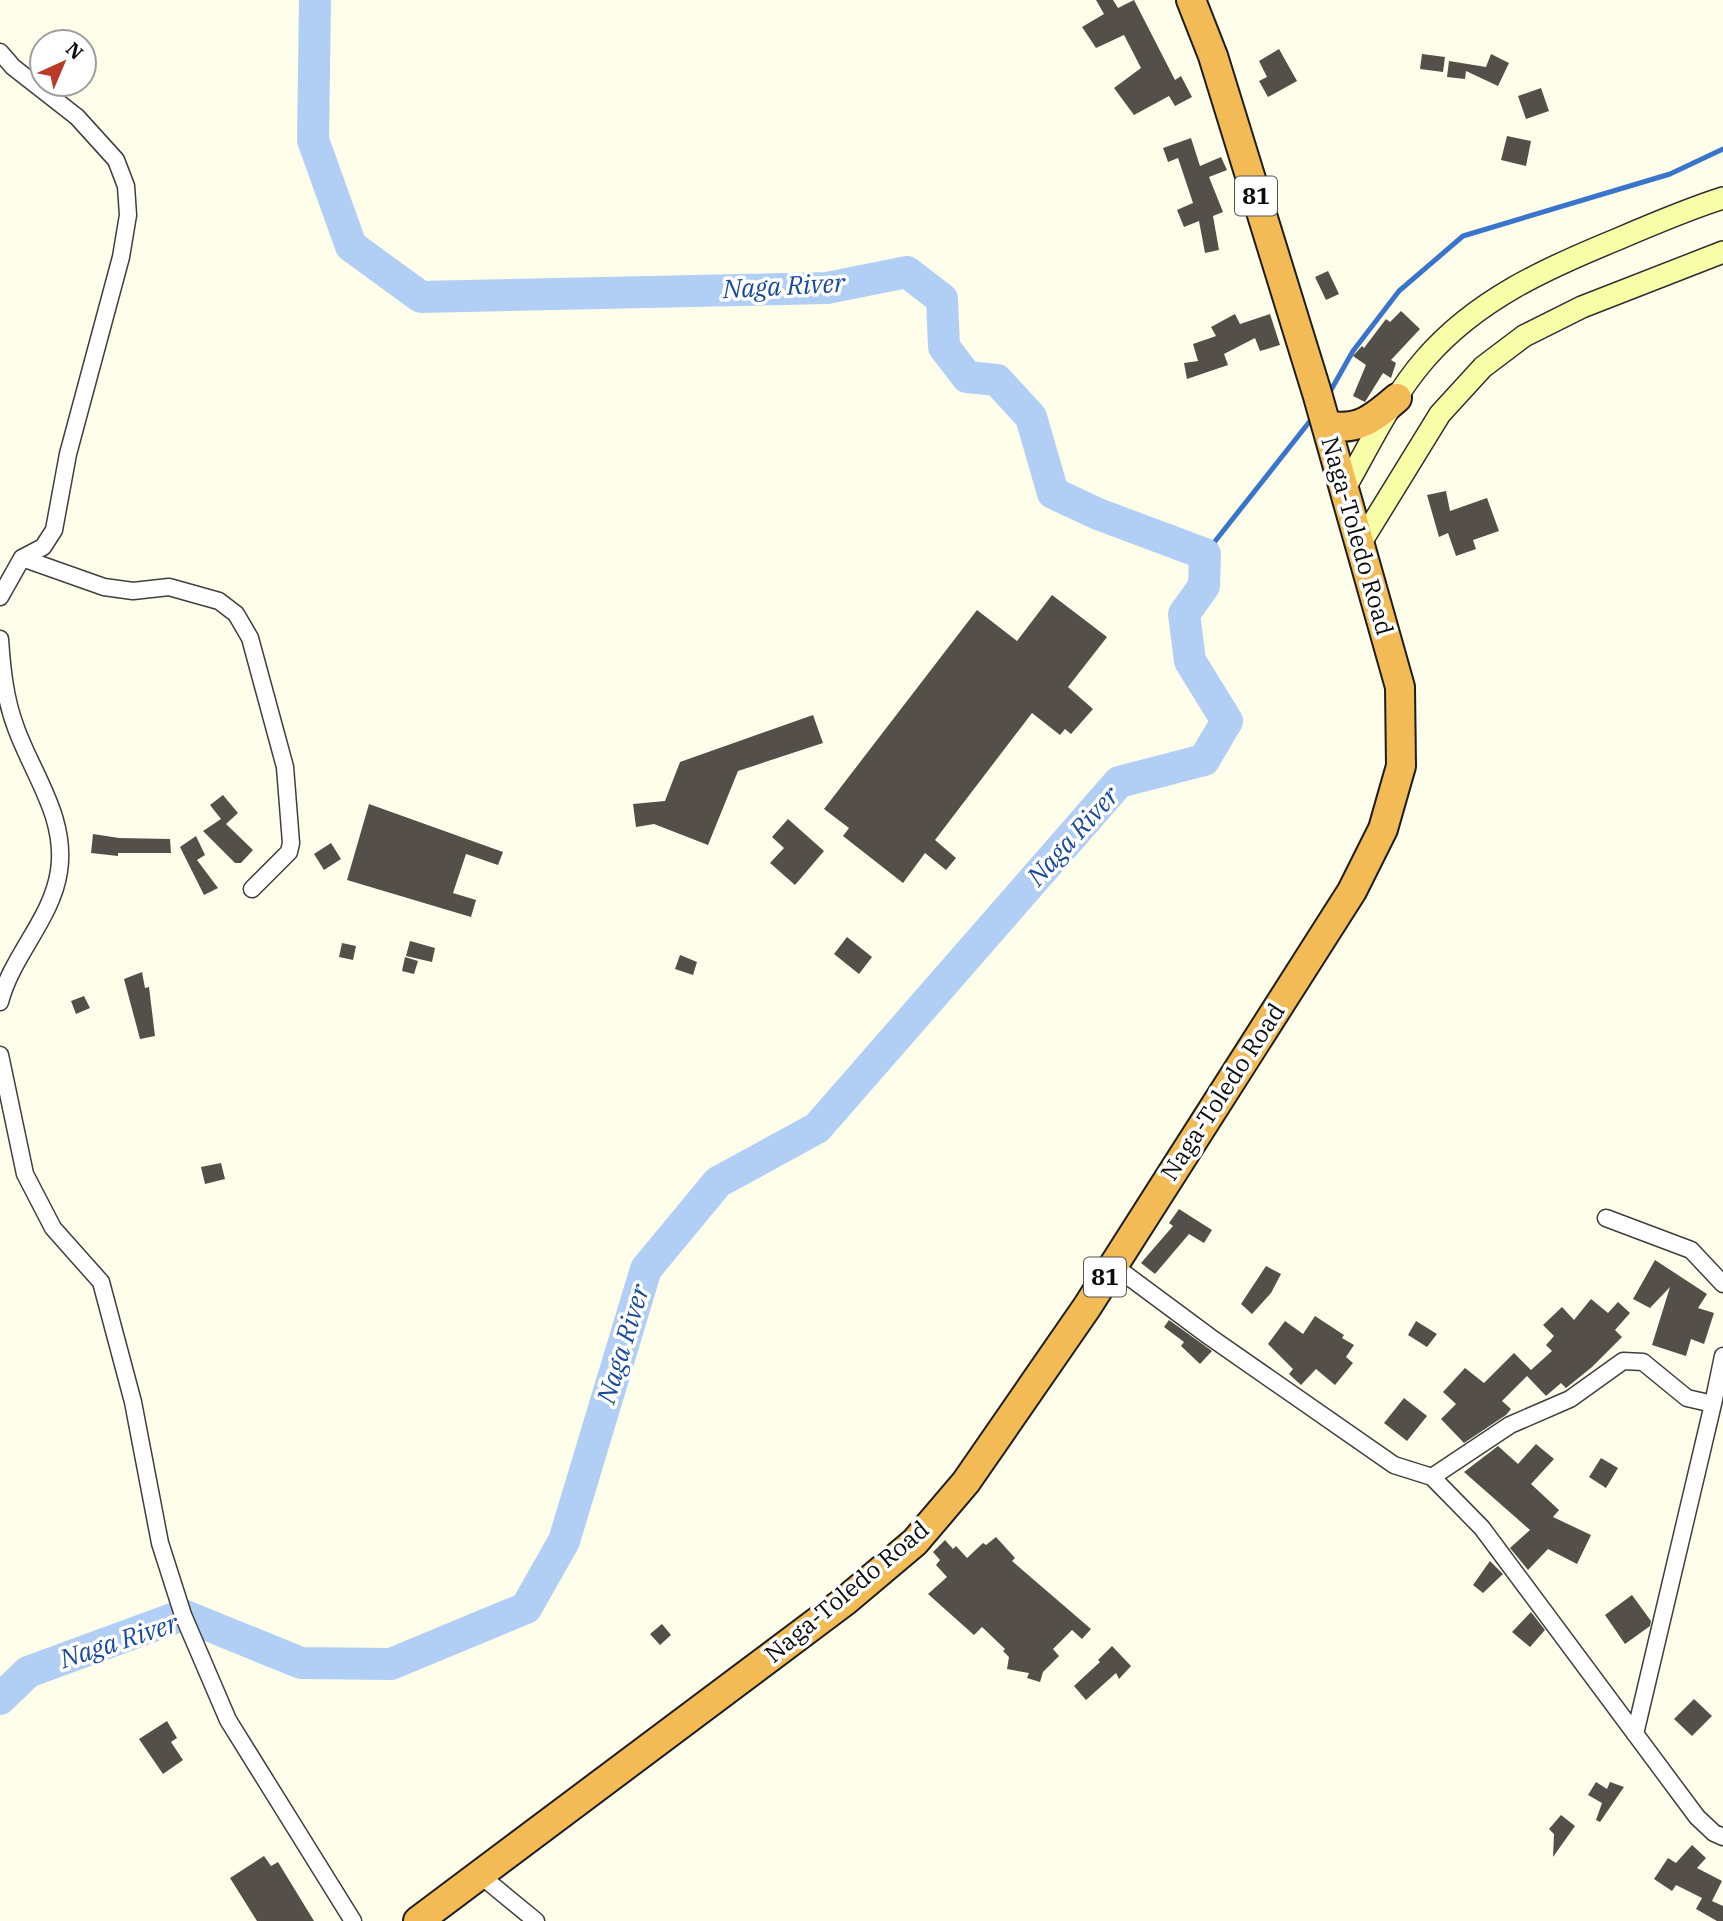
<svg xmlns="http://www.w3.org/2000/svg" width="1723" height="1921" viewBox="0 0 1723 1921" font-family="'IBM Plex Serif',serif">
	<rect width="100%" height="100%" fill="#fffeeb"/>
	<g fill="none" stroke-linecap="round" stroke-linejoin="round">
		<path stroke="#3975ca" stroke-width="5" d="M 1327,397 L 1353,351 L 1399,291 L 1463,236 L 1670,174 L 1723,149
			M 1205,554 L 1314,416"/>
		<path stroke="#b1cff5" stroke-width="32" d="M 0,1699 L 28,1672 L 183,1615 L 301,1663 L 391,1664 L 526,1608 L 564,1541 L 646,1269 L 718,1182 L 817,1128 L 1119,782 L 1204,760 L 1227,721 L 1190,661 L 1184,614 L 1204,586 L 1205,554 L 1098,514 L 1053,493 L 1031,417 L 997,380 L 967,377 L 944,347 L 942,299 L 907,272 L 827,288 L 421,297 L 351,246 L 313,140 L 315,0"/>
	</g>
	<path fill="#544f49" d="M 1096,0 L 1113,0 L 1118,8 L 1134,0 L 1175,80 L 1181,76 L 1192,97 L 1175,106 L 1169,96 L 1134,115 L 1114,88 L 1141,68 L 1124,35 L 1096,48 L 1082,27 L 1104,14 Z
		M 1279,49 L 1297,81 L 1268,97 L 1259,81 L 1267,77 L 1259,61 Z
		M 1422,54 L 1445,57 L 1443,72 L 1420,69 Z
		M 1491,54 L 1509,63 L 1498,86 L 1466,71 L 1465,79 L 1447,77 L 1449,61 L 1486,67 Z
		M 1541,88 L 1549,111 L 1526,119 L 1518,96 Z
		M 1507,136 L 1531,141 L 1526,166 L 1501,160 Z
		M 1191,138 L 1200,166 L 1221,157 L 1227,170 L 1209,177 L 1223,212 L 1213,216 L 1219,250 L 1205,253 L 1199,221 L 1184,227 L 1177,210 L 1193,203 L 1178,158 L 1168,162 L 1163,148 Z
		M 1328,271 L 1339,294 L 1326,300 L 1315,277 Z
		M 1401,311 L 1420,329 L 1391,360 L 1396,363 L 1391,378 L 1383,373 L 1365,402 L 1353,396 L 1366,365 L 1353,356 L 1362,346 L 1364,348 L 1386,319 L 1390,322 Z
		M 1235,314 L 1240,324 L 1270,314 L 1280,345 L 1260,351 L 1255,338 L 1224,354 L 1228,365 L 1187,379 L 1184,363 L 1198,361 L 1193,344 L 1216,336 L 1211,327 Z
		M 1446,491 L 1450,511 L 1487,498 L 1499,531 L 1473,540 L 1476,549 L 1456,556 L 1448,533 L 1439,537 L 1427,495 Z
		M 1052,595 L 1107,637 L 1068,687 L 1093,709 L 1071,734 L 1065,729 L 1060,735 L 1032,713 L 935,840 L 956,858 L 946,870 L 925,853 L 903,883 L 843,836 L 849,828 L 824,809 L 977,610 L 1017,641 Z
		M 813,715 L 823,743 L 738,771 L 708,845 L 654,824 L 636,827 L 633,804 L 665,801 L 680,762 Z
		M 223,795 L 238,813 L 226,824 L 253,850 L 241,863 L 235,863 L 203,831 L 221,819 L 210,805 Z
		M 369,804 L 503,852 L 498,865 L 466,854 L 453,893 L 476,900 L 471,917 L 347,880 Z
		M 788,819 L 824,851 L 795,885 L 770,863 L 784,848 L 772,837 Z
		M 93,834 L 119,838 L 170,839 L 171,853 L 118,853 L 118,856 L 91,853 Z
		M 196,836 L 205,855 L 197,860 L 218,888 L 204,895 L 180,847 Z
		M 331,843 L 341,859 L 324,870 L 314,854 Z
		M 847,937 L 872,957 L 859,974 L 834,954 Z
		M 410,941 L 435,948 L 432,962 L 406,956 Z
		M 342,943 L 356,946 L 353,960 L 339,957 Z
		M 680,955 L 697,962 L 693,975 L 675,969 Z
		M 405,957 L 418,961 L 414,974 L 402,971 Z
		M 142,972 L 145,988 L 149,987 L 155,1036 L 140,1039 L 124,979 Z
		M 84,996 L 90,1008 L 76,1014 L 71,1001 Z
		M 221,1163 L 225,1179 L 205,1184 L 201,1167 Z
		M 1179,1209 L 1212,1230 L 1204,1243 L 1189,1234 L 1155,1274 L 1141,1263 L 1173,1226 L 1169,1223 Z
		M 1655,1260 L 1707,1294 L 1698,1308 L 1714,1313 L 1704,1344 L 1691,1339 L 1686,1356 L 1652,1345 L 1670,1287 L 1650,1308 L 1633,1299 Z
		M 1266,1266 L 1281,1274 L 1271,1293 L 1252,1314 L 1241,1304 Z
		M 1591,1299 L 1608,1313 L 1618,1302 L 1630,1313 L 1615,1330 L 1622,1337 L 1592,1367 L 1566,1388 L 1561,1383 L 1546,1396 L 1527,1376 L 1502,1401 L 1511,1409 L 1506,1415 L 1464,1443 L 1441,1419 L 1456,1404 L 1443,1392 L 1465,1368 L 1484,1383 L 1514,1353 L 1531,1370 L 1552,1351 L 1546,1345 L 1554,1336 L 1543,1325 L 1562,1307 L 1574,1320 Z
		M 1315,1316 L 1344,1335 L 1342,1338 L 1354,1345 L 1346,1357 L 1353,1363 L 1335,1385 L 1316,1369 L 1301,1385 L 1289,1374 L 1293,1369 L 1268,1344 L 1285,1321 L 1303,1334 Z
		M 1169,1320 L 1212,1351 L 1200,1364 L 1181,1346 L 1184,1342 L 1164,1327 Z
		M 1416,1321 L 1437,1334 L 1427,1347 L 1408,1335 Z
		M 1404,1398 L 1427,1416 L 1407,1441 L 1384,1423 Z
		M 1536,1444 L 1554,1459 L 1531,1484 L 1559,1510 L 1553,1517 L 1591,1535 L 1577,1564 L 1548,1549 L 1528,1570 L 1510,1548 L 1530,1530 L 1464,1472 L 1498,1446 L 1518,1464 Z
		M 1601,1458 L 1618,1468 L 1606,1488 L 1589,1477 Z
		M 996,1537 L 1015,1558 L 1012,1561 L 1091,1629 L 1082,1639 L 1072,1630 L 1053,1649 L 1059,1656 L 1043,1672 L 1040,1682 L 1027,1678 L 1029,1673 L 1007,1669 L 1009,1657 L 1003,1651 L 1005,1649 L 982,1627 L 974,1635 L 928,1594 L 947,1577 L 936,1565 L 940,1560 L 933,1552 L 945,1540 L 953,1549 L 956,1546 L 967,1558 L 983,1543 L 986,1545 Z
		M 1490,1561 L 1503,1574 L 1483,1593 L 1473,1585 Z
		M 1632,1595 L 1651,1621 L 1650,1626 L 1625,1644 L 1605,1615 Z
		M 1531,1612 L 1545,1630 L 1530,1647 L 1512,1632 Z
		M 662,1624 L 671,1635 L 660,1645 L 650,1634 Z
		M 1112,1646 L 1131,1666 L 1119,1679 L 1116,1673 L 1086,1700 L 1074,1686 L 1100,1662 L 1098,1660 Z
		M 1694,1699 L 1712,1716 L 1692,1736 L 1674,1719 Z
		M 167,1721 L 177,1738 L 171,1742 L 183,1760 L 163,1774 L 139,1739 Z
		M 1596,1782 L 1607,1789 L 1610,1782 L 1624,1787 L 1600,1822 L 1596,1820 L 1602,1803 L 1588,1795 Z
		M 1561,1815 L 1575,1826 L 1553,1857 L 1554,1834 L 1549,1829 Z
		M 1692,1845 L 1706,1858 L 1697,1868 L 1722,1881 L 1712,1901 L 1723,1906 L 1723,1921 L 1717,1921 L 1696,1909 L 1702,1898 L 1676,1885 L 1672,1891 L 1654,1879 L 1668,1858 L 1676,1863 Z
		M 264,1856 L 271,1866 L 278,1862 L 314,1921 L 257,1921 L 230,1878 Z"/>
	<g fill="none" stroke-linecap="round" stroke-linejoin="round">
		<g stroke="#3f3f3f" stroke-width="19">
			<path id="street" d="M 0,52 L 13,67 L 77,117 L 116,160 L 126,186 L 128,215 L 121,257 L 68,454 L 54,530 L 43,547 L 22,558 L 0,597
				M 22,558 L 104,587 L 133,591 L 169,587 L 219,601 L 236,614 L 250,638 L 285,767 L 291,843 L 289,852 L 252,889
				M 0,639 C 2,669 5,699 16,728 C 33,775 67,818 59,871 C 52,919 12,955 0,1002
				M 0,1055 L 25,1174 L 53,1228 L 101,1282 L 133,1402 L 160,1543 L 183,1615 L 228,1720 L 353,1921
				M 1606,1218 L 1691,1250 L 1723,1284
				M 1113,1265 L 1210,1337 L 1394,1465 L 1432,1477 L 1482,1528 L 1697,1817 L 1714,1833 L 1723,1837
				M 1432,1477 L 1510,1425 L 1570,1399 L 1623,1361 L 1643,1362 L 1687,1398 L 1713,1404 L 1723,1356
				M 1635,1734 L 1713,1404
				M 480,1875 L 536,1921"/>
		</g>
		<g stroke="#2e2e2e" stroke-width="24">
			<path id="secondary" d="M 1344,490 C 1369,446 1392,397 1425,359 C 1477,299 1547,268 1618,239 C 1653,224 1688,209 1723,198
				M 1360,544 L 1440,414 L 1483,367 L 1524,336 L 1582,307 L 1723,252"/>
		</g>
		<g stroke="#1d1d1d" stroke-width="32">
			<path id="highway" d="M 1326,425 C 1358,432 1374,418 1397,398
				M 418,1921 L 845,1601 L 915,1542 L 966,1482 L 1087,1307 L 1352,891 L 1383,829 L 1401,766 L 1400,687 L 1317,393 L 1213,56 L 1191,0"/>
		</g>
		<use href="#street" stroke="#fff" stroke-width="16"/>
		<use href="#secondary" stroke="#f7fea7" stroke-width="21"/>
		<use href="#highway" stroke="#f2bb56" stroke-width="28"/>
	</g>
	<g text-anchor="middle" stroke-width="7" stroke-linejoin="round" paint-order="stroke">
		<g fill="#fff" stroke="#555" stroke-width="2">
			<rect x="1235" y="176.5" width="42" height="39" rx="5"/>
			<rect x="1084" y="1257.5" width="42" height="39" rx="5"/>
		</g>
		<g font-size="23" font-weight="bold" fill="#0c0c0c">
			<text x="1256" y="204">81</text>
			<text x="1105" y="1285">81</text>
		</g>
		<g font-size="24" fill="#0c0c0c" stroke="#fff">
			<text transform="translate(1357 536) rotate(74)" y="8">Naga-Toledo Road</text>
			<text transform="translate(1223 1092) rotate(-57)" y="8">Naga-Toledo Road</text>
			<text transform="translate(847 1592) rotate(-40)" y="8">Naga-Toledo Road</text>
		</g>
		<g font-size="26" font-style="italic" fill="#18499b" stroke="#fff">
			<text transform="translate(784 286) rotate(-3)" y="9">Naga River</text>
			<text transform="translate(1073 836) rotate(-48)" y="9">Naga River</text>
			<text transform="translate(623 1344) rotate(-73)" y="9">Naga River</text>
			<text transform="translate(119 1641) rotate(-18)" y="9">Naga River</text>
		</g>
	</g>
	<g transform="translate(63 63) rotate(44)"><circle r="33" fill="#ffffff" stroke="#9e9e9e" stroke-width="2"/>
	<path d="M0-5L12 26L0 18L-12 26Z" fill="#b93b27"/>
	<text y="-10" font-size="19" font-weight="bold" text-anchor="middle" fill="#0c0c0c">N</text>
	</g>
</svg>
